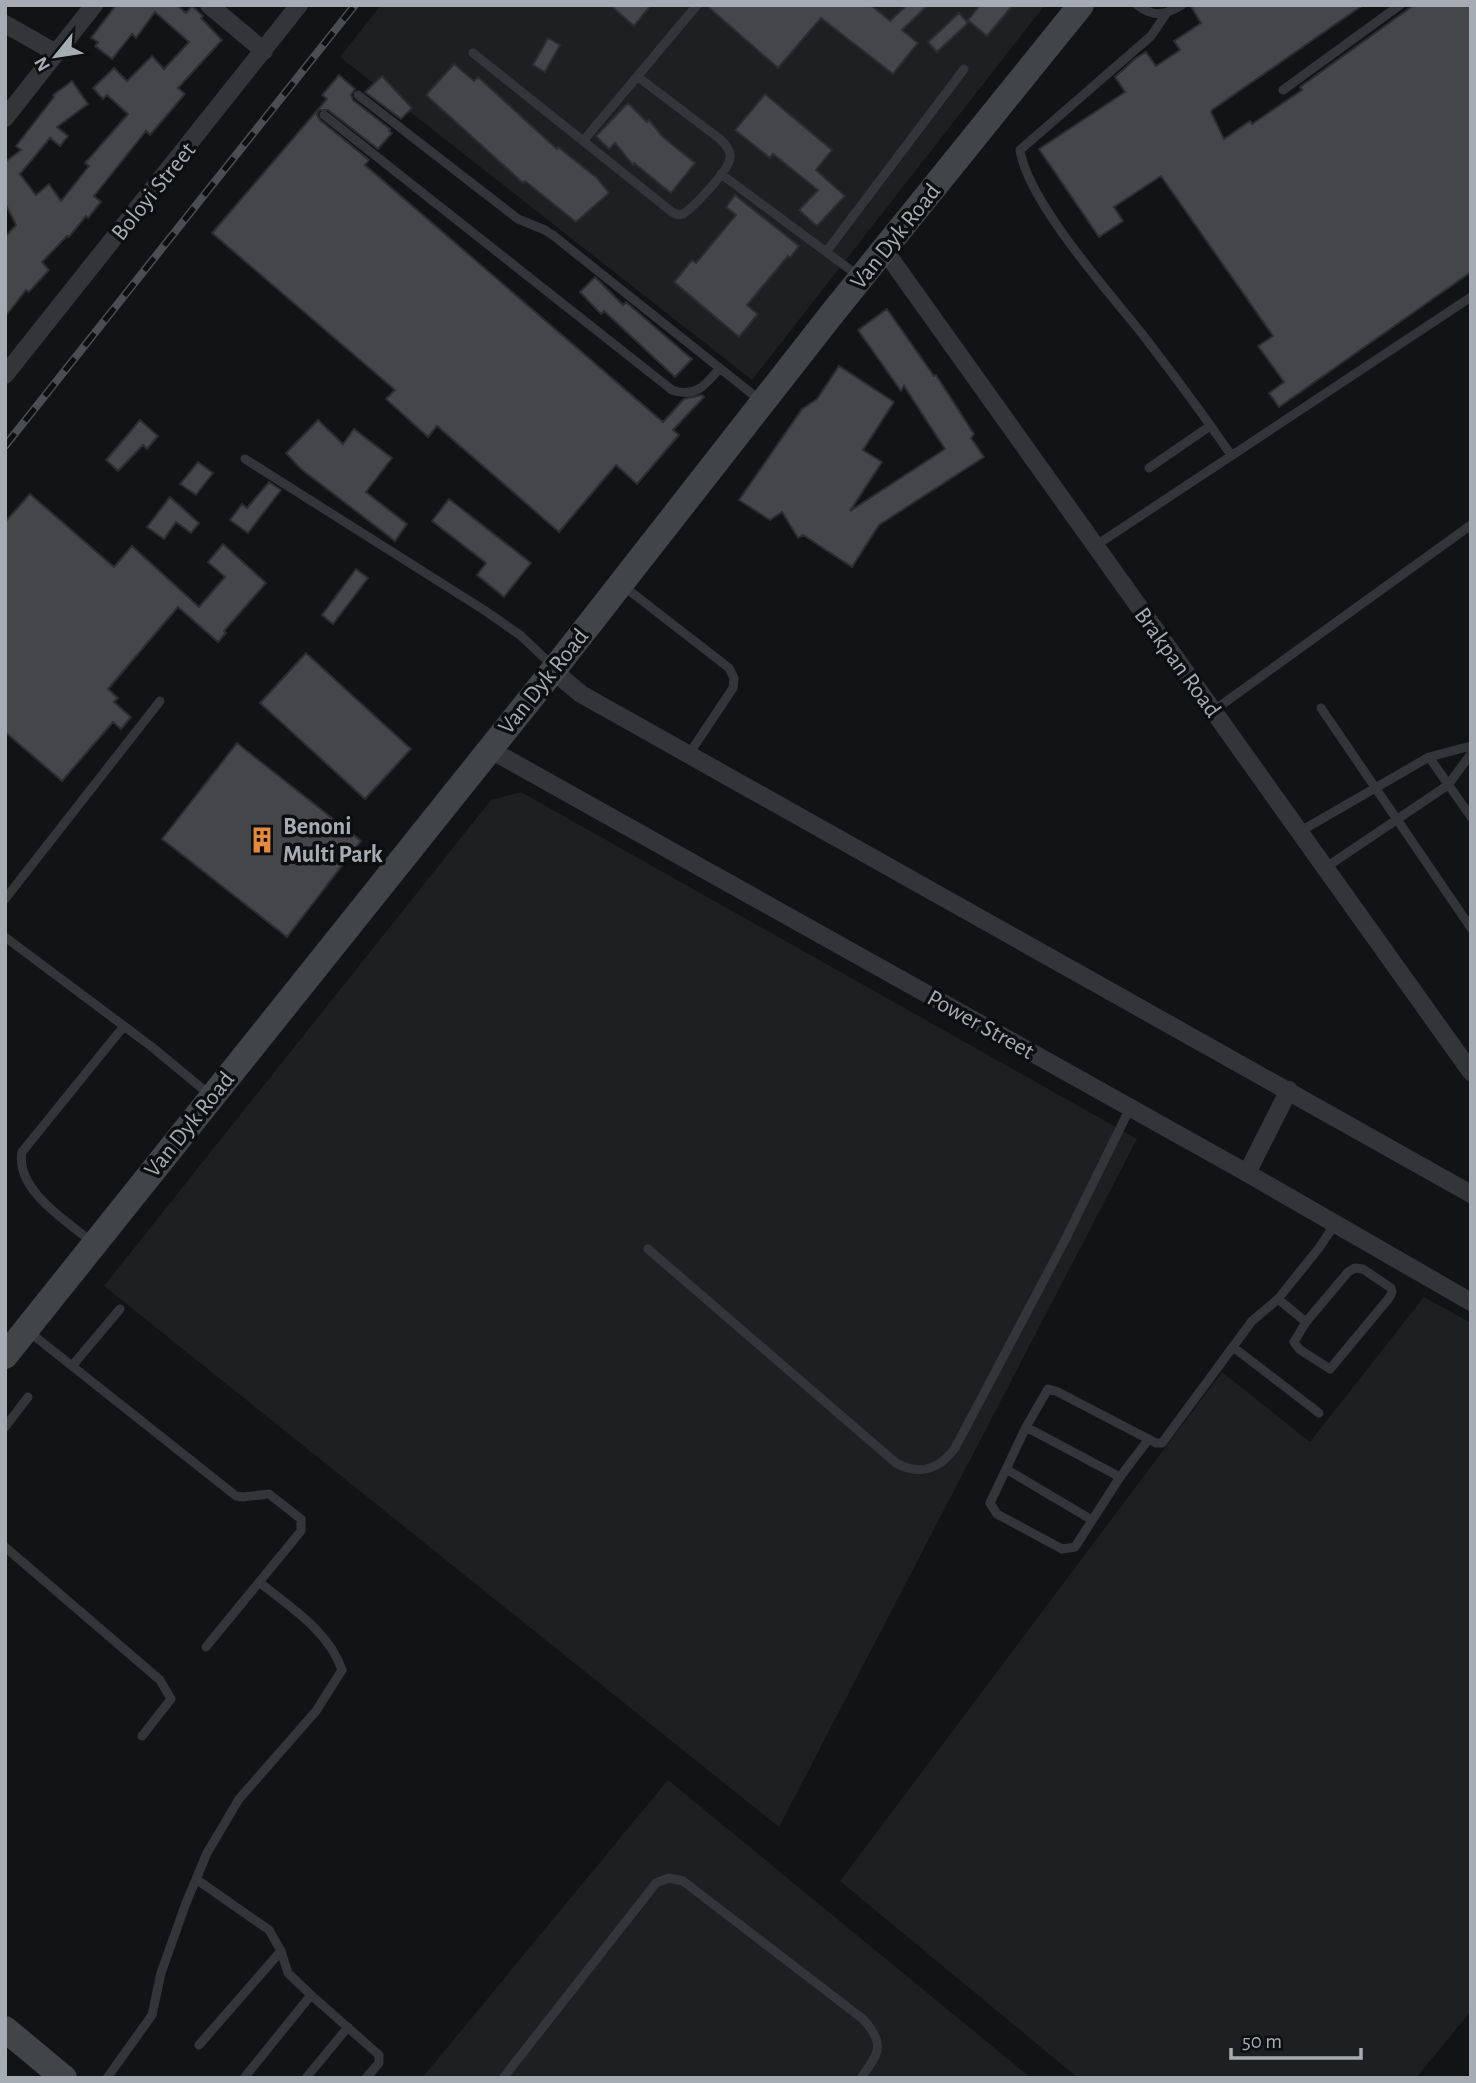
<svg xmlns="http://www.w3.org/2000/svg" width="1476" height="2083" viewBox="0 0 1476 2083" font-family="'Alegreya Sans',sans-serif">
	<rect width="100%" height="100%" fill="#121314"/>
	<path fill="#1e1f21" d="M 381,5 L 1045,5 L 752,380 L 340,57 Z
		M 521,792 L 1137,1139 L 779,1827 L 104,1286 L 491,800 Z
		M 1424,1297 L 1471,1323 L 1471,2011 L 1416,2078 L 1078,2078 L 840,1881 L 1222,1372 L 1310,1442 Z
		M 668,1780 L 1031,2078 L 422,2078 Z"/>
	<path fill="#44464a" stroke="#2d2d30" stroke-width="2" d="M 116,5 L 177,5 L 186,13 L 192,6 L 203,16 L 201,18 L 222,40 L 178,88 L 185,94 L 150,135 L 146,131 L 94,196 L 101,202 L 88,218 L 86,216 L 69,237 L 67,236 L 42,262 L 49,270 L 29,292 L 26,290 L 5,317 L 5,237 L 16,225 L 5,203 L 5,162 L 21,150 L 16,146 L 54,97 L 53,95 L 72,81 L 88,104 L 57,127 L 68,136 L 60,146 L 50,138 L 20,174 L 36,195 L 49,184 L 61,201 L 89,166 L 85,163 L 128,114 L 107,95 L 103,99 L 93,88 L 114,68 L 127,81 L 152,56 L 164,69 L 189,42 L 155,12 L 136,38 L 132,34 L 112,59 L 95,46 L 98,42 L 91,38 Z
		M 610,5 L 651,5 L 634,26 Z
		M 706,5 L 871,5 L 890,21 L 907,5 L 928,5 L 902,30 L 918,43 L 893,74 L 821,18 L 778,68 Z
		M 980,5 L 1013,5 L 987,36 L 968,20 Z
		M 1190,5 L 1363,5 L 1212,110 L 1211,112 L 1224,139 L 1250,121 L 1252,124 L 1302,90 L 1300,87 L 1414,5 L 1471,5 L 1471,272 L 1279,407 L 1269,393 L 1284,382 L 1258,346 L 1273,336 L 1161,176 L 1114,207 L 1123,221 L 1099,237 L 1039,149 L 1125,92 L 1115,77 L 1136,58 L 1146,52 L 1156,66 L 1180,50 L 1174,41 L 1201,23 Z
		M 959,13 L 968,23 L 937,52 L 928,42 Z
		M 548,38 L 560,45 L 545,72 L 533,65 Z
		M 454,64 L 474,81 L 478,77 L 557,149 L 558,147 L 597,178 L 609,193 L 576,222 L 525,181 L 523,183 L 426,95 Z
		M 339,75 L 355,89 L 351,95 L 353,100 L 390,129 L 389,131 L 392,133 L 378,149 L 328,110 L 319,110 L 317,115 L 320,120 L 369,160 L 365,165 L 663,422 L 684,399 L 702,395 L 704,397 L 673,430 L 679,435 L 637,484 L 616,465 L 559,532 L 437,426 L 428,437 L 386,399 L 395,390 L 212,233 L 327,99 L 322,95 Z
		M 382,76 L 412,108 L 401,119 L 365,92 Z
		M 765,94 L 832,150 L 816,170 L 845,196 L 817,226 L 799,210 L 818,190 L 773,154 L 770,158 L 735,130 Z
		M 628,103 L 647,122 L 649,120 L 663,137 L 695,163 L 671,193 L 634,163 L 633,165 L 615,143 L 609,149 L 596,136 Z
		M 735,195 L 799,246 L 790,258 L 788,256 L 747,305 L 758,314 L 739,337 L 674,282 L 692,260 L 696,263 L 736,215 L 726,207 Z
		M 595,277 L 623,305 L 626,302 L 692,359 L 675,377 L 604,311 L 601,314 L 580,292 Z
		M 887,309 L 934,376 L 936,375 L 974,434 L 971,438 L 984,457 L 879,525 L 852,567 L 803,535 L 798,538 L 782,512 L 770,520 L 739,500 L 802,409 L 817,399 L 839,366 L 894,402 L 863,450 L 882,462 L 850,511 L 945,449 L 904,386 L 901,391 L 858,330 Z
		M 140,420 L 158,436 L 147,449 L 143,445 L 118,471 L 106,460 Z
		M 318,420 L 343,444 L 354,429 L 392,458 L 366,492 L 407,524 L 395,541 L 301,469 L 286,453 Z
		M 198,462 L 213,473 L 196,495 L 180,484 Z
		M 269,482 L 281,490 L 248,533 L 230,520 L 242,504 L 247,508 Z
		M 30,494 L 114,567 L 132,546 L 199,607 L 225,577 L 208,562 L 223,544 L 266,583 L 224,631 L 226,633 L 218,642 L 178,607 L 108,689 L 118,698 L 114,702 L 131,717 L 121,729 L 113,722 L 62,781 L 5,732 L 5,522 Z
		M 170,497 L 199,523 L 191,533 L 176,522 L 164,539 L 147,527 Z
		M 449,499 L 531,563 L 504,597 L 477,575 L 486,563 L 432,521 Z
		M 356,569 L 368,578 L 333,624 L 322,615 Z
		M 306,653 L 411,749 L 365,799 L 260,703 Z
		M 237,743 L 361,841 L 287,937 L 162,839 Z"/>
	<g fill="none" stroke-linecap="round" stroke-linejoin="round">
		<path stroke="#343539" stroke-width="9" d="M 1137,5 C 1153,17 1164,16 1182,5
			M 1166,14 L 1151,36 L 1020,150 C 1028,202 1108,291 1143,335 C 1173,374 1203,414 1231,455
			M 473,53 L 672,212 L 678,215 L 683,214 C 694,207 729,170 730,158 C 731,150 725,144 720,139 L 638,77
			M 1283,90 L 1400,5
			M 358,95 L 518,219 L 545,230 L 554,236 L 761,401
			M 324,115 L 672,390 C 695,398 705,386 719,369
			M 584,140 L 697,5
			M 721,174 L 860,277
			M 826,252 L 964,69
			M 245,459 L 484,610 L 520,635 L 554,667
			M 1149,468 L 1210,426
			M 1095,546 L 1471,297
			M 622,585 L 729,668 L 734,678 L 733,688 L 689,754
			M 1321,708 L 1471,928
			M 1213,711 L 1471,525
			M 1429,757 L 1471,817
			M 1299,832 L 1429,757 L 1471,746
			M 1325,868 L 1448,785 L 1471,754
			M 5,899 L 160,701
			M 5,937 L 152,1047 L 210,1095
			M 93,1243 C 67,1221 15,1190 22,1152 L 124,1026
			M 648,1249 L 896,1463 C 920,1476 940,1469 955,1448 L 1065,1240 L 1130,1108
			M 1355,1268 L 1363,1269 L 1391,1288 L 1392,1292 L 1389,1298 L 1330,1369 L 1299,1349 L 1294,1342 L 1306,1322 L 1348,1272 Z
			M 1278,1299 L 1306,1322
			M 28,1331 L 236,1496 L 243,1497 L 269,1494 L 301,1519 L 301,1531 L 206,1647
			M 1233,1347 L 1319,1413
			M 72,1366 L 120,1309
			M 5,1427 L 28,1397
			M 1026,1427 L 1120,1477
			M 1148,1440 L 1120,1477 L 1075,1547 L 1062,1549 L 997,1514 L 990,1503 L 1026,1427 L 1048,1389 L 1056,1391 L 1156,1443 L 1162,1443 L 1252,1321 L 1278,1299 L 1319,1248 L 1335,1224
			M 1006,1469 L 1092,1520
			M 5,1547 L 160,1680 L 171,1699 L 142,1736
			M 196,1879 L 269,1930 L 281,1951 L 288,1973 L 311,1995 L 244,2078
			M 311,1995 L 379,2055 L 379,2063 L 366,2078
			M 199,2045 L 281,1951
			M 107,2078 L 152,2015 L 161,1973 L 186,1903 L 207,1853 L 239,1799 L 316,1711 L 342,1670 C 329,1631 290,1607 259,1582
			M 306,2078 L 348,2027
			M 503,2078 L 656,1883 L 669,1878 L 683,1881 L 863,2019 C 886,2045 879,2052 861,2078"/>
		<path stroke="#343539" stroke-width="18" d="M 209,5 L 264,51
			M 5,24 L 56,53
			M 5,118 L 94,5
			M 885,251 L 1471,1072
			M 5,375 L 299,5
			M 555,668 L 563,679 L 581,694 L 1471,1194
			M 489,749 L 1247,1173 L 1471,1302
			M 1247,1173 L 1289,1090"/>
		<path stroke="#424548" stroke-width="26" d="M 5,1356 L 555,668 L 831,315 L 1081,5
			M 5,2029 L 64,2078"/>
		<g stroke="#4b4e51" stroke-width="8">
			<path id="rail" d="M 5,446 L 355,5"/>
		</g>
		<use href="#rail" stroke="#0d0e0f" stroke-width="5" stroke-dasharray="16" stroke-linecap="butt"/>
	</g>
	<defs>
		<g id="building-bare" transform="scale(2.1)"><path d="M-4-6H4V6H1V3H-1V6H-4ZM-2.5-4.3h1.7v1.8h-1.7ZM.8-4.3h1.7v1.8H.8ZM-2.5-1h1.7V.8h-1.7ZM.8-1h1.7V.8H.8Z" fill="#e68939" stroke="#0d0e0f" stroke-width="2.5" paint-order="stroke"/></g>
	</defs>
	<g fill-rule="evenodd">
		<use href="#building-bare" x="262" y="840"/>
	</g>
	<g text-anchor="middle" stroke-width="7" stroke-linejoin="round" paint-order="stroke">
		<g font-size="24" fill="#a5acb4" stroke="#0d0e0f">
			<text transform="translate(153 191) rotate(-51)" y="8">Boloyi Street</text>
			<text transform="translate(895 236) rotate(-51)" y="8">Van Dyk Road</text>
			<text transform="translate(1178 662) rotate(54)" y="8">Brakpan Road</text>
			<text transform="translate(543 681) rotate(-51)" y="8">Van Dyk Road</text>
			<text transform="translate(981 1024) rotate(29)" y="8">Power Street</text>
			<text transform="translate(189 1124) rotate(-51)" y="8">Van Dyk Road</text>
		</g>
		<g font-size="24" font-weight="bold" fill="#a5acb4" stroke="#0d0e0f" text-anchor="start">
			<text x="283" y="834">Benoni<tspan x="283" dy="28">Multi Park</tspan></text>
		</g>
	</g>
	<rect width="1476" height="2083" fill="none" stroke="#a5acb4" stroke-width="14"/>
	<g transform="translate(56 56) rotate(240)" stroke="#0d0e0f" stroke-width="5" paint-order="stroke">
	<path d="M0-5L12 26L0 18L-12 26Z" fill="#a5acb4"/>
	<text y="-10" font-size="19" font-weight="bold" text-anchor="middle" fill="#a5acb4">N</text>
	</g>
	<path d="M1231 2048v10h130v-10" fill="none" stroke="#a5acb4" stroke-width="3.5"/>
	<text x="1242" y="2048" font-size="21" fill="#a5acb4" stroke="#0d0e0f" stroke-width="5" paint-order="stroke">50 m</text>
</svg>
